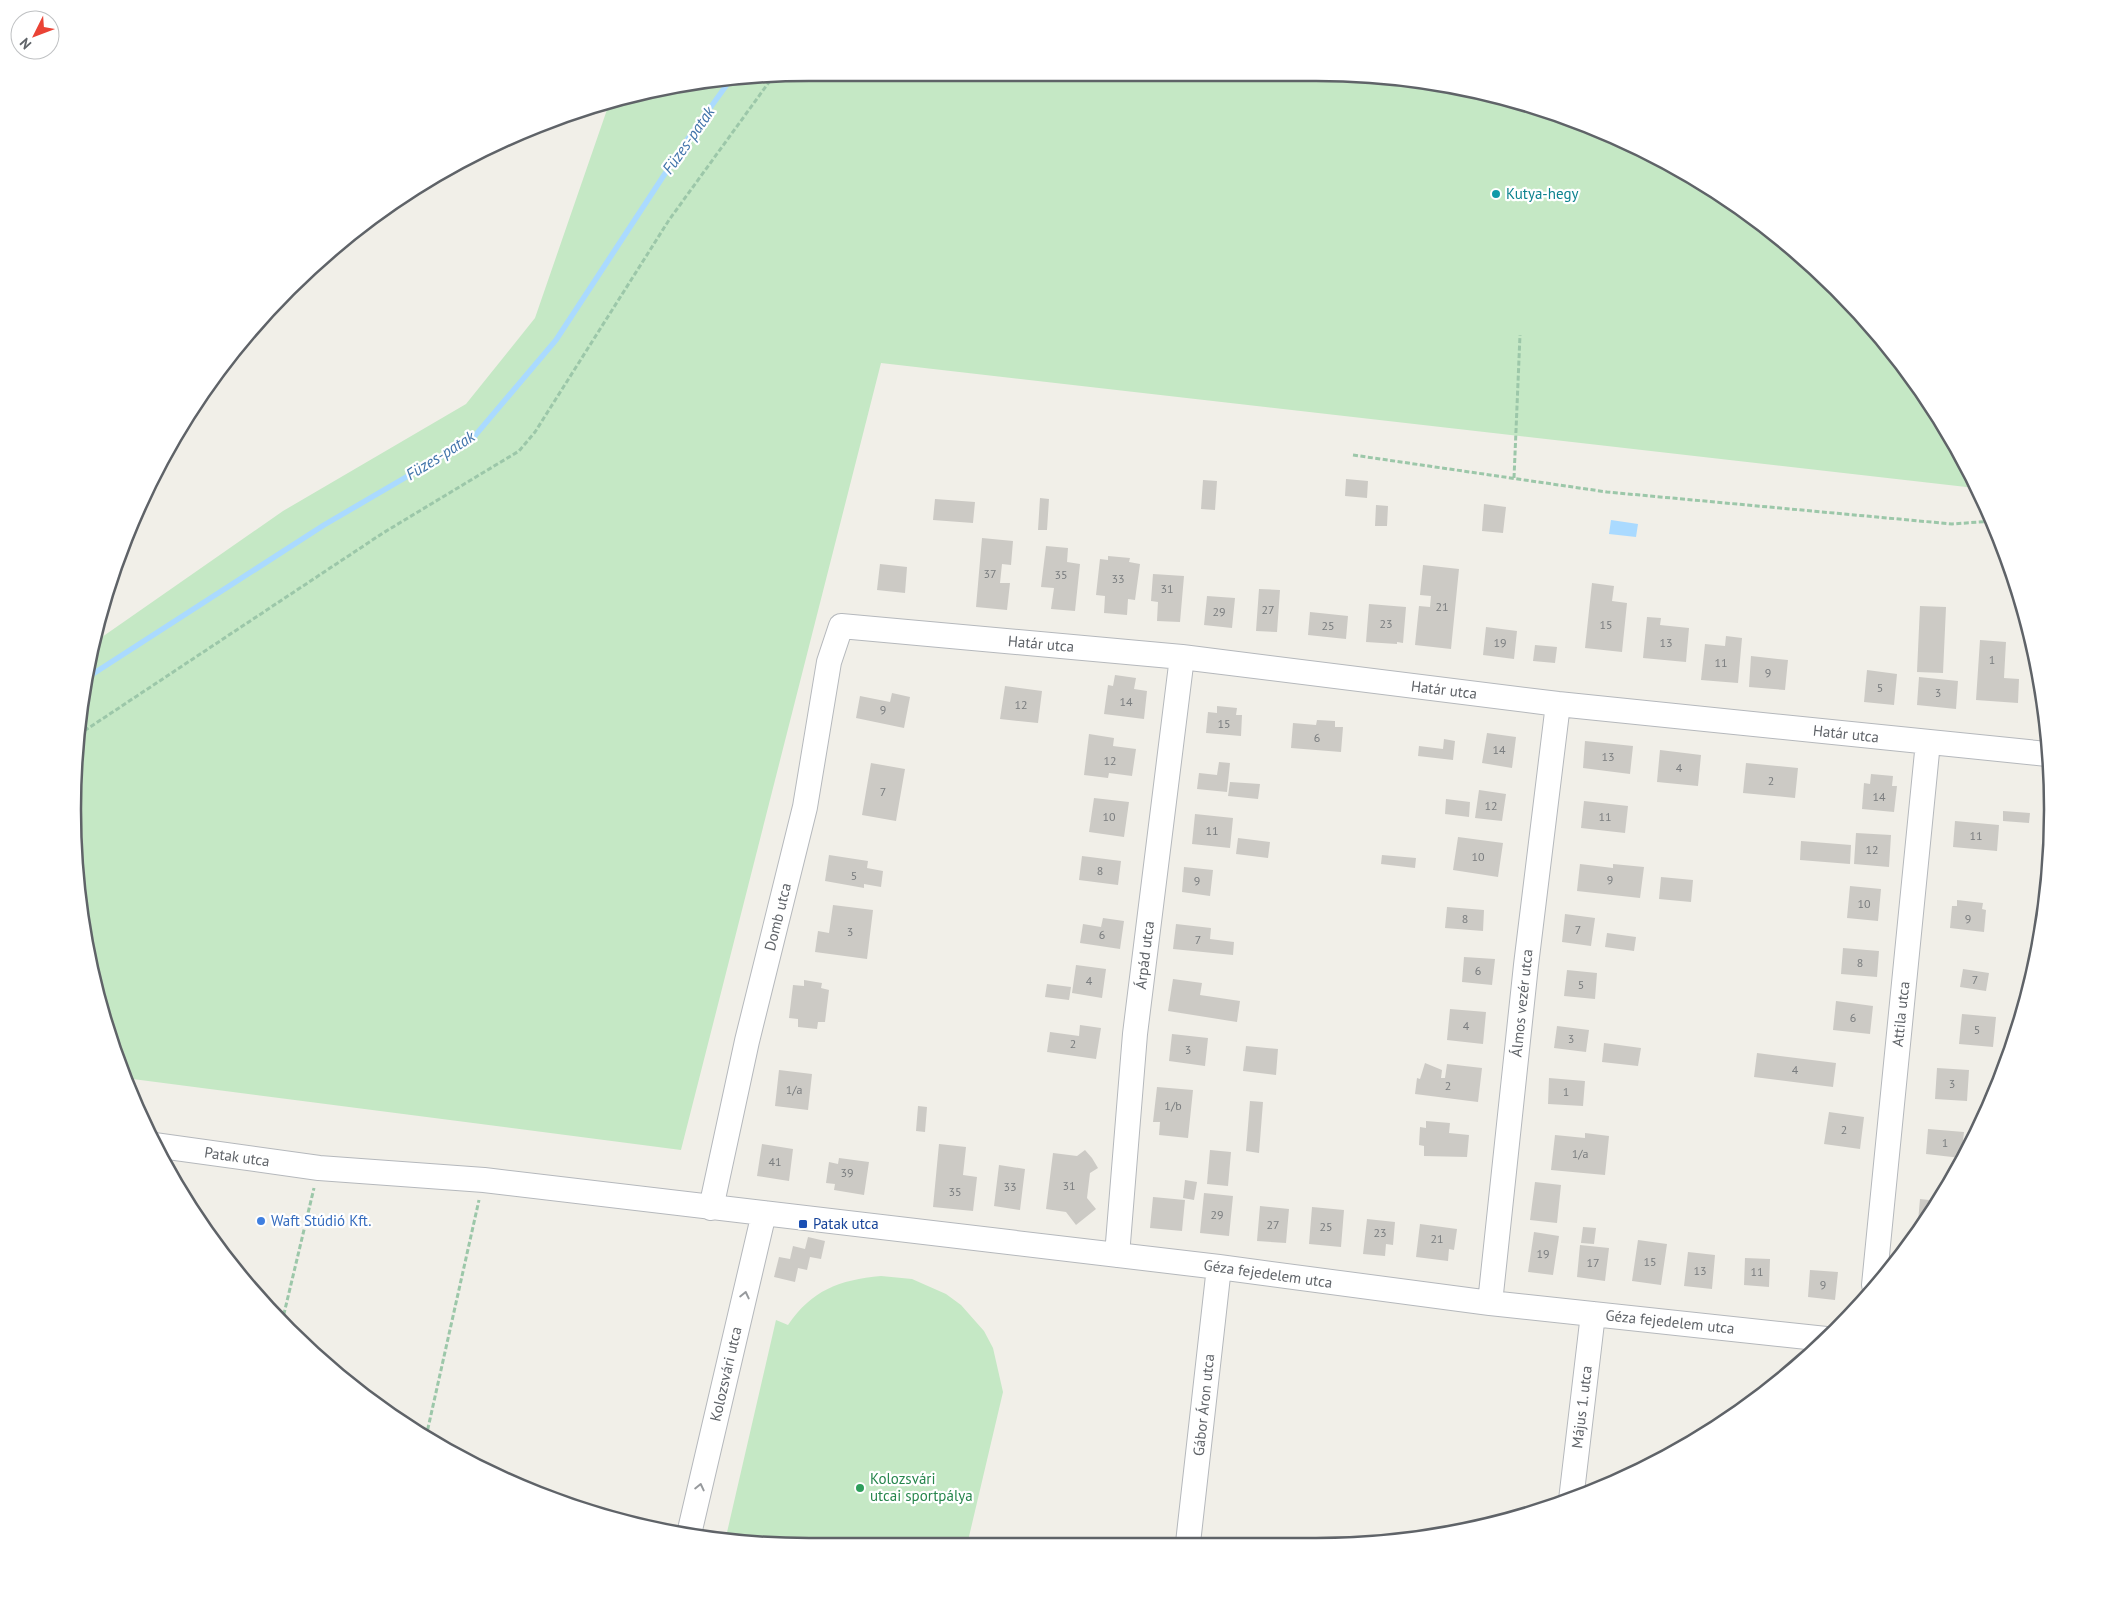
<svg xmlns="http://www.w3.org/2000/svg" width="2125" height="1619" viewBox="0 0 2125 1619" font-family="'PT Sans',sans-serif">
	<rect width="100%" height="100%" fill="#f1efe8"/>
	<path fill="#c5e8c5" d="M 1363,74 L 1507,98 L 1642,149 L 1764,225 L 1837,289 L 1928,400 L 1975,488 L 881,363 L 681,1150 L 125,1078 C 78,964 64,836 80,715 C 83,691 86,668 92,644 L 283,511 L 466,404 L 535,318 L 610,101 L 713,79 Z
		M 881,1276 L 912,1279 L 946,1294 L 961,1305 L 984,1331 L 993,1348 L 1003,1392 L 967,1545 L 810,1546 L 725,1541 L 776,1320 L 788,1325 C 812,1290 839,1280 881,1276 Z"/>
	<path fill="#aadaff" d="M 1611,520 L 1638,524 L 1636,537 L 1609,534 Z"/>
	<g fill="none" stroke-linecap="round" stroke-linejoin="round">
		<path stroke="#aadaff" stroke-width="5.5" d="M 85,679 L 324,525 L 473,438 L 556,340 L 689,137 L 731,79"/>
	</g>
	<path fill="#cccac5" d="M 1346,479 L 1368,481 L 1367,498 L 1345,496 Z
		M 1203,480 L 1217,481 L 1215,510 L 1201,509 Z
		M 1040,498 L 1049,499 L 1047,530 L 1038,530 Z
		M 935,499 L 975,502 L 973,523 L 933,520 Z
		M 1484,504 L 1506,507 L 1503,533 L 1482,531 Z
		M 1376,505 L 1388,506 L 1387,526 L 1375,526 Z
		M 982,538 L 1013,541 L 1011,565 L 1002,564 L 1000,583 L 1010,583 L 1007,610 L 976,607 Z
		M 1046,546 L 1068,548 L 1067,562 L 1080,564 L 1075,611 L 1051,609 L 1054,588 L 1041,587 Z
		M 1108,556 L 1130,558 L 1129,562 L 1140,564 L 1135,600 L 1128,599 L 1127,615 L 1104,613 L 1105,596 L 1096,595 L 1100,559 L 1108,560 Z
		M 880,564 L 907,567 L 905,593 L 877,590 Z
		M 1423,565 L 1459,569 L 1451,649 L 1415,645 L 1419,606 L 1430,607 L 1431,596 L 1420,595 Z
		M 1153,574 L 1184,576 L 1180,622 L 1157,621 L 1158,602 L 1151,601 Z
		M 1592,583 L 1614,586 L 1612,601 L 1627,603 L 1622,652 L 1585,648 Z
		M 1259,589 L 1280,590 L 1277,632 L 1256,631 Z
		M 1207,596 L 1235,598 L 1232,628 L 1204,625 Z
		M 1369,604 L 1406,607 L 1403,643 L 1397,642 L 1397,644 L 1366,642 Z
		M 1920,606 L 1946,607 L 1943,673 L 1917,672 Z
		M 1310,612 L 1348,616 L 1346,639 L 1308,635 Z
		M 1647,617 L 1661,618 L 1660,625 L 1689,628 L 1686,662 L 1643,658 Z
		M 1486,627 L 1517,631 L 1514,659 L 1483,655 Z
		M 1726,636 L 1742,638 L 1738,683 L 1701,680 L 1705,644 L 1725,646 Z
		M 1980,640 L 2006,642 L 2004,678 L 2019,679 L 2018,703 L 1976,700 Z
		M 1535,645 L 1557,647 L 1555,663 L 1533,661 Z
		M 1751,656 L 1788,660 L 1785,690 L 1749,687 Z
		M 1867,670 L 1897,674 L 1894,705 L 1864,702 Z
		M 1115,675 L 1136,678 L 1134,689 L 1147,691 L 1144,719 L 1104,714 L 1108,685 L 1113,686 Z
		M 1919,677 L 1958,681 L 1956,709 L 1917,705 Z
		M 1005,686 L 1042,691 L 1038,723 L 1000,719 Z
		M 892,693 L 910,697 L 904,728 L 856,718 L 860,696 L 890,702 Z
		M 1217,706 L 1237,708 L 1236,715 L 1242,715 L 1241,736 L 1206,733 L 1208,712 L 1217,713 Z
		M 1317,720 L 1335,721 L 1335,727 L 1343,727 L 1341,752 L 1291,748 L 1293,723 L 1316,725 Z
		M 1487,733 L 1516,737 L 1512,768 L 1482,763 Z
		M 1089,734 L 1114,738 L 1113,746 L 1136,749 L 1132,776 L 1109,773 L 1108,778 L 1084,775 Z
		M 1444,739 L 1455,741 L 1453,760 L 1418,756 L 1419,746 L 1443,749 Z
		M 1585,741 L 1633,746 L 1630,774 L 1583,768 Z
		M 1660,750 L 1701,755 L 1698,786 L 1657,782 Z
		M 1219,762 L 1230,763 L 1227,792 L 1197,789 L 1199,773 L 1217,775 Z
		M 871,763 L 905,769 L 896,821 L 862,815 Z
		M 1746,763 L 1798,768 L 1795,798 L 1743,793 Z
		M 1871,774 L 1893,776 L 1892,786 L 1897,786 L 1894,812 L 1862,809 L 1864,783 L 1870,784 Z
		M 1230,782 L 1260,784 L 1258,799 L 1228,796 Z
		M 1479,790 L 1506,794 L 1502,821 L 1475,818 Z
		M 1094,798 L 1129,802 L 1124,837 L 1089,832 Z
		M 1446,799 L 1470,802 L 1469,817 L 1445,814 Z
		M 1584,801 L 1628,806 L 1625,833 L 1581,828 Z
		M 2003,811 L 2030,813 L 2029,823 L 2003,821 Z
		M 1195,814 L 1233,818 L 1230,848 L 1192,844 Z
		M 1955,821 L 1999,825 L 1997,851 L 1953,847 Z
		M 1856,833 L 1891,835 L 1889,867 L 1854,864 Z
		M 1458,837 L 1503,843 L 1498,877 L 1453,870 Z
		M 1238,838 L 1270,842 L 1268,858 L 1236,854 Z
		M 1801,841 L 1851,845 L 1850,864 L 1800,860 Z
		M 829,855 L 868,861 L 867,868 L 883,871 L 881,887 L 864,884 L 864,888 L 825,881 Z
		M 1382,855 L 1416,858 L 1415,868 L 1381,864 Z
		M 1082,856 L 1121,861 L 1118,885 L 1079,880 Z
		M 1580,864 L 1613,868 L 1613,864 L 1644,867 L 1640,898 L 1577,891 Z
		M 1184,867 L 1213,870 L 1210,896 L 1182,892 Z
		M 1661,877 L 1693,880 L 1691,902 L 1659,899 Z
		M 1850,886 L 1881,889 L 1878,921 L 1847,918 Z
		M 1957,900 L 1983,903 L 1982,909 L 1986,910 L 1984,932 L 1950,928 L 1952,906 L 1957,906 Z
		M 833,905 L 873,910 L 867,959 L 815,952 L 818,931 L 829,933 Z
		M 1447,907 L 1484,910 L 1483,931 L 1445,928 Z
		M 1565,914 L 1595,918 L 1591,946 L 1562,942 Z
		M 1103,918 L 1124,921 L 1120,949 L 1080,943 L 1083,924 L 1101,927 Z
		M 1176,924 L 1211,928 L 1210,939 L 1234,942 L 1233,955 L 1173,949 Z
		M 1607,933 L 1636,937 L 1634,951 L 1605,947 Z
		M 1843,948 L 1879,951 L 1877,977 L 1841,974 Z
		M 1464,957 L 1495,959 L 1492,985 L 1462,982 Z
		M 1076,965 L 1106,969 L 1102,998 L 1072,993 Z
		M 1963,969 L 1989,973 L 1986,991 L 1960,987 Z
		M 1567,970 L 1597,973 L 1595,999 L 1564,996 Z
		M 2025,976 L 2031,977 L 2025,999 L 2022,998 Z
		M 1173,979 L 1202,983 L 1200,995 L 1240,1001 L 1237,1022 L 1168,1011 Z
		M 804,980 L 822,983 L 821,988 L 829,990 L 825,1022 L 818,1022 L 817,1029 L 798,1027 L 798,1019 L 789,1018 L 793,985 L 804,986 Z
		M 1047,984 L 1071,987 L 1069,1000 L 1045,997 Z
		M 1836,1001 L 1873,1006 L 1870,1034 L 1833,1030 Z
		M 1450,1009 L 1486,1012 L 1483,1044 L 1447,1040 Z
		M 1962,1014 L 1996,1017 L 1993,1047 L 1959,1044 Z
		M 1080,1025 L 1101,1028 L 1096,1059 L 1047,1052 L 1050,1032 L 1079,1036 Z
		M 1557,1026 L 1589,1030 L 1586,1052 L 1554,1048 Z
		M 1172,1034 L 1208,1038 L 1205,1066 L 1169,1061 Z
		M 1604,1043 L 1641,1048 L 1638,1066 L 1602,1062 Z
		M 1246,1046 L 1278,1049 L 1276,1075 L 1243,1071 Z
		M 1757,1053 L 1836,1063 L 1833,1087 L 1754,1077 Z
		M 1425,1063 L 1442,1070 L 1441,1078 L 1445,1078 L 1447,1064 L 1482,1068 L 1478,1102 L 1415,1094 L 1417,1078 L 1420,1079 Z
		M 1937,1068 L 1969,1070 L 1967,1101 L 1935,1099 Z
		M 779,1070 L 812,1074 L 808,1110 L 775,1106 Z
		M 1549,1078 L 1585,1081 L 1583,1106 L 1548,1104 Z
		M 1157,1087 L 1193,1090 L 1188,1138 L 1159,1135 L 1160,1122 L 1153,1122 Z
		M 1250,1101 L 1263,1102 L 1259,1153 L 1246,1151 Z
		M 918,1106 L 927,1107 L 925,1132 L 916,1131 Z
		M 1829,1112 L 1864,1117 L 1860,1149 L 1824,1144 Z
		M 1426,1121 L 1450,1123 L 1449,1133 L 1469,1135 L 1467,1157 L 1424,1156 L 1424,1146 L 1419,1145 L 1420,1127 L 1426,1128 Z
		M 1928,1129 L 1964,1132 L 1961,1158 L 1926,1154 Z
		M 1585,1133 L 1609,1136 L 1605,1175 L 1551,1170 L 1555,1135 L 1585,1138 Z
		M 762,1144 L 793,1149 L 789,1181 L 757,1176 Z
		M 939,1144 L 966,1147 L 963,1175 L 977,1177 L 973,1211 L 933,1207 Z
		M 1085,1150 L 1092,1158 L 1098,1168 L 1090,1173 L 1087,1198 L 1096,1209 L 1076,1225 L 1066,1212 L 1046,1209 L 1053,1153 L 1077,1156 Z
		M 1210,1150 L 1231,1152 L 1228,1186 L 1207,1184 Z
		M 839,1158 L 869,1162 L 864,1195 L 834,1190 L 835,1184 L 826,1183 L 829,1162 L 838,1164 Z
		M 999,1165 L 1025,1169 L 1020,1210 L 994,1206 Z
		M 1185,1180 L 1197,1182 L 1194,1200 L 1183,1198 Z
		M 1535,1182 L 1561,1185 L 1557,1223 L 1530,1220 Z
		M 1204,1193 L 1233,1196 L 1229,1236 L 1200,1233 Z
		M 1153,1197 L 1185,1200 L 1182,1231 L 1150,1228 Z
		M 1920,1199 L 1938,1201 L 1925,1223 L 1918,1222 Z
		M 1260,1206 L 1289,1209 L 1286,1243 L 1257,1241 Z
		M 1312,1207 L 1344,1210 L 1341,1247 L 1309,1244 Z
		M 1367,1219 L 1395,1222 L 1393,1245 L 1386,1244 L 1385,1256 L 1363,1254 Z
		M 1420,1224 L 1457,1229 L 1454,1250 L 1449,1249 L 1448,1261 L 1416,1257 Z
		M 1583,1227 L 1596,1228 L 1594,1244 L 1581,1243 Z
		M 1534,1232 L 1559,1236 L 1553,1275 L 1528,1272 Z
		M 808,1237 L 825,1241 L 821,1259 L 810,1257 L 807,1270 L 798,1268 L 795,1282 L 774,1277 L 779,1257 L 790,1259 L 793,1246 L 805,1249 Z
		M 1638,1240 L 1667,1244 L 1661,1285 L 1632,1281 Z
		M 1580,1245 L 1609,1248 L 1605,1281 L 1577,1277 Z
		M 1688,1252 L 1715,1255 L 1712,1289 L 1684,1286 Z
		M 1745,1258 L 1770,1259 L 1769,1287 L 1744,1285 Z
		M 1810,1270 L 1838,1272 L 1835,1300 L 1808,1297 Z"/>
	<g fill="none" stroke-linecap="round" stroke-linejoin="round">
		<g stroke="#b5b8bc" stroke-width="26">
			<path id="minor" d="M 154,1145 L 319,1168 L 484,1180 L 1219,1267 L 1490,1303 L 1826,1339
				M 711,1208 L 747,1041 L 805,807 L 829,662 L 841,626 L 1182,657 L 1558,704 L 2047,754
				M 1117,1255 L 1135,1034 L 1182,657
				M 1874,1285 L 1928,742
				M 1490,1303 L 1526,965 L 1558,704
				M 1571,1500 L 1593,1314
				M 689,1534 L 764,1213
				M 1188,1543 L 1219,1267"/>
		</g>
		<path stroke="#9cc7a9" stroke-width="3" stroke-dasharray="5 2.5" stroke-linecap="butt" d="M 1353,455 L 1607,492 L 1952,524 L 1993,521
			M 1514,478 L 1520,335
			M 78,735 L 383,533 L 519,451 L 535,432 L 669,220 L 772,78
			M 282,1322 L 314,1188
			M 426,1437 L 479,1200"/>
		<use href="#minor" stroke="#fff" stroke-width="24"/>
	</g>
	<defs><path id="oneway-chevron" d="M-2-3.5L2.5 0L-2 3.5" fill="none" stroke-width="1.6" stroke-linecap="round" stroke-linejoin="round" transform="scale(1.25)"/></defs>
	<g stroke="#979a9d">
		<use href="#oneway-chevron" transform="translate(745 1295) rotate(-77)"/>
		<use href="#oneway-chevron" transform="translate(700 1487) rotate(-77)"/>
	</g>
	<circle fill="#0f9aa8" stroke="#fff" stroke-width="2" cx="1496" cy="194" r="5"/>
	<circle fill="#3f7fe0" stroke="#fff" stroke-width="2" cx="261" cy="1221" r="5"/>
	<rect fill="#1a4fb4" stroke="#fff" stroke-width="2" x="798" y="1219" width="10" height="10" rx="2.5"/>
	<circle fill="#2e9e5b" stroke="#fff" stroke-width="2" cx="860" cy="1488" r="5"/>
	<g text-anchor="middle" stroke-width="4.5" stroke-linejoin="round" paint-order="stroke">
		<g font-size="12" fill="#7a7d7f">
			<text x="990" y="578">37</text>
			<text x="1061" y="579">35</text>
			<text x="1118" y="583">33</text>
			<text x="1167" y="593">31</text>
			<text x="1442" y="611">21</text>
			<text x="1268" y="614">27</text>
			<text x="1219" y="616">29</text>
			<text x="1386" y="628">23</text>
			<text x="1606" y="629">15</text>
			<text x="1328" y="630">25</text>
			<text x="1500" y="647">19</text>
			<text x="1666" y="647">13</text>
			<text x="1992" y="664">1</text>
			<text x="1721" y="667">11</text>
			<text x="1768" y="677">9</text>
			<text x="1880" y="692">5</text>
			<text x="1938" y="697">3</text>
			<text x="1126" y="706">14</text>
			<text x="1021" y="709">12</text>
			<text x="883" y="714">9</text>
			<text x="1224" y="728">15</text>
			<text x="1317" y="742">6</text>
			<text x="1499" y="754">14</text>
			<text x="1608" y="761">13</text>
			<text x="1110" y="765">12</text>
			<text x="1679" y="772">4</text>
			<text x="1771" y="785">2</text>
			<text x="883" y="796">7</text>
			<text x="1879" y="801">14</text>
			<text x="1491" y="810">12</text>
			<text x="1109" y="821">10</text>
			<text x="1605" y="821">11</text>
			<text x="1212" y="835">11</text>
			<text x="1976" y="840">11</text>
			<text x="1872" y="854">12</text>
			<text x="1478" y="861">10</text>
			<text x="1100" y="875">8</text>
			<text x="854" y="880">5</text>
			<text x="1610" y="884">9</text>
			<text x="1197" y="885">9</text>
			<text x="1864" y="908">10</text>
			<text x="1465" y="923">8</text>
			<text x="1968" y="923">9</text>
			<text x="1578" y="934">7</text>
			<text x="850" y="936">3</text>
			<text x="1102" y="939">6</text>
			<text x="1198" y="944">7</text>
			<text x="1860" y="967">8</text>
			<text x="1478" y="975">6</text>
			<text x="1975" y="984">7</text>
			<text x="1089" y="985">4</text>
			<text x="1581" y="989">5</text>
			<text x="1853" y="1022">6</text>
			<text x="1466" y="1030">4</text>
			<text x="1977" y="1034">5</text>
			<text x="1571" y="1043">3</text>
			<text x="1073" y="1048">2</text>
			<text x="1188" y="1054">3</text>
			<text x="1795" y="1074">4</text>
			<text x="1952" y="1088">3</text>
			<text x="1448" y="1090">2</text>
			<text x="794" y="1094">1/a</text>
			<text x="1566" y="1096">1</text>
			<text x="1173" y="1110">1/b</text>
			<text x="1844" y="1134">2</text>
			<text x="1945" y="1147">1</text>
			<text x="1580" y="1158">1/a</text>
			<text x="775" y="1166">41</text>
			<text x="847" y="1177">39</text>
			<text x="1069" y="1190">31</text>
			<text x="1010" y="1191">33</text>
			<text x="955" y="1196">35</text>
			<text x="1217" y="1219">29</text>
			<text x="1273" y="1229">27</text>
			<text x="1326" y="1231">25</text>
			<text x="1380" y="1237">23</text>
			<text x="1437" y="1243">21</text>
			<text x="1543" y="1258">19</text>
			<text x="1650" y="1266">15</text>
			<text x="1593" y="1267">17</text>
			<text x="1700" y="1275">13</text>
			<text x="1757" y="1276">11</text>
			<text x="1823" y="1289">9</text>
		</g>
		<g font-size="15" fill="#0d838f" stroke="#fff" text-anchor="start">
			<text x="1506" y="199">Kutya-hegy</text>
		</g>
		<g font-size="15" fill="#5f6368" stroke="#fff">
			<text transform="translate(1041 644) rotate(5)" y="5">Határ utca</text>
			<text transform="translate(1444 690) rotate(7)" y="5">Határ utca</text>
			<text transform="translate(1846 734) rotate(6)" y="5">Határ utca</text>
			<text transform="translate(778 917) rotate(-76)" y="5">Domb utca</text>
			<text transform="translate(1145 955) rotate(-83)" y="5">Árpád utca</text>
			<text transform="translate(1522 1003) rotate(-84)" y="5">Álmos vezér utca</text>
			<text transform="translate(1901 1014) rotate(-84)" y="5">Attila utca</text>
			<text transform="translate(237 1157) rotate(8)" y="5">Patak utca</text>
			<text transform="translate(1268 1274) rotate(8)" y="5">Géza fejedelem utca</text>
			<text transform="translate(1670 1322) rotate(6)" y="5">Géza fejedelem utca</text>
			<text transform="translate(726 1374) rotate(-77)" y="5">Kolozsvári utca</text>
			<text transform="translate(1204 1405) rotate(-84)" y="5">Gábor Áron utca</text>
			<text transform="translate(1582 1407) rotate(-83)" y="5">Május 1. utca</text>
		</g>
		<g font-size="15" fill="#366cbe" stroke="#fff" text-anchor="start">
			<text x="271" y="1226">Waft Stúdió Kft.</text>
		</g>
		<g font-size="15" fill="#164399" stroke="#fff" text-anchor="start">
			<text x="813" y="1229">Patak utca</text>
		</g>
		<g font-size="15" fill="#27864d" stroke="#fff" text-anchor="start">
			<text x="870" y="1484">Kolozsvári<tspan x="870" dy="17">utcai sportpálya</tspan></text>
		</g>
		<g font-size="16" font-style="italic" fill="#4174aa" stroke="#fff">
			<text transform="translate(688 140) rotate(-55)" y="6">Füzes-patak</text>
			<text transform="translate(440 455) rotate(-32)" y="6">Füzes-patak</text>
		</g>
	</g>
	<path d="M0 0H2125V1619H0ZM809 81H1316A728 728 0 0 1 2044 809V810A728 728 0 0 1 1316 1538H809A728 728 0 0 1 81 810V809A728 728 0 0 1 809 81Z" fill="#fff" fill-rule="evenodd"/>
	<path fill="none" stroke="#5f6368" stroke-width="2.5" d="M809 81H1316A728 728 0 0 1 2044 809V810A728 728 0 0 1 1316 1538H809A728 728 0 0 1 81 810V809A728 728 0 0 1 809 81Z"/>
	<g transform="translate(35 35) rotate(228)"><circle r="24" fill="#ffffff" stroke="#bfc1c3"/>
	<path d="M0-4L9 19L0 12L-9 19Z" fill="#ea4335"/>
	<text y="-8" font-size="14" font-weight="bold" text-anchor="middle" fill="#5f6368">N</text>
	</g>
</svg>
